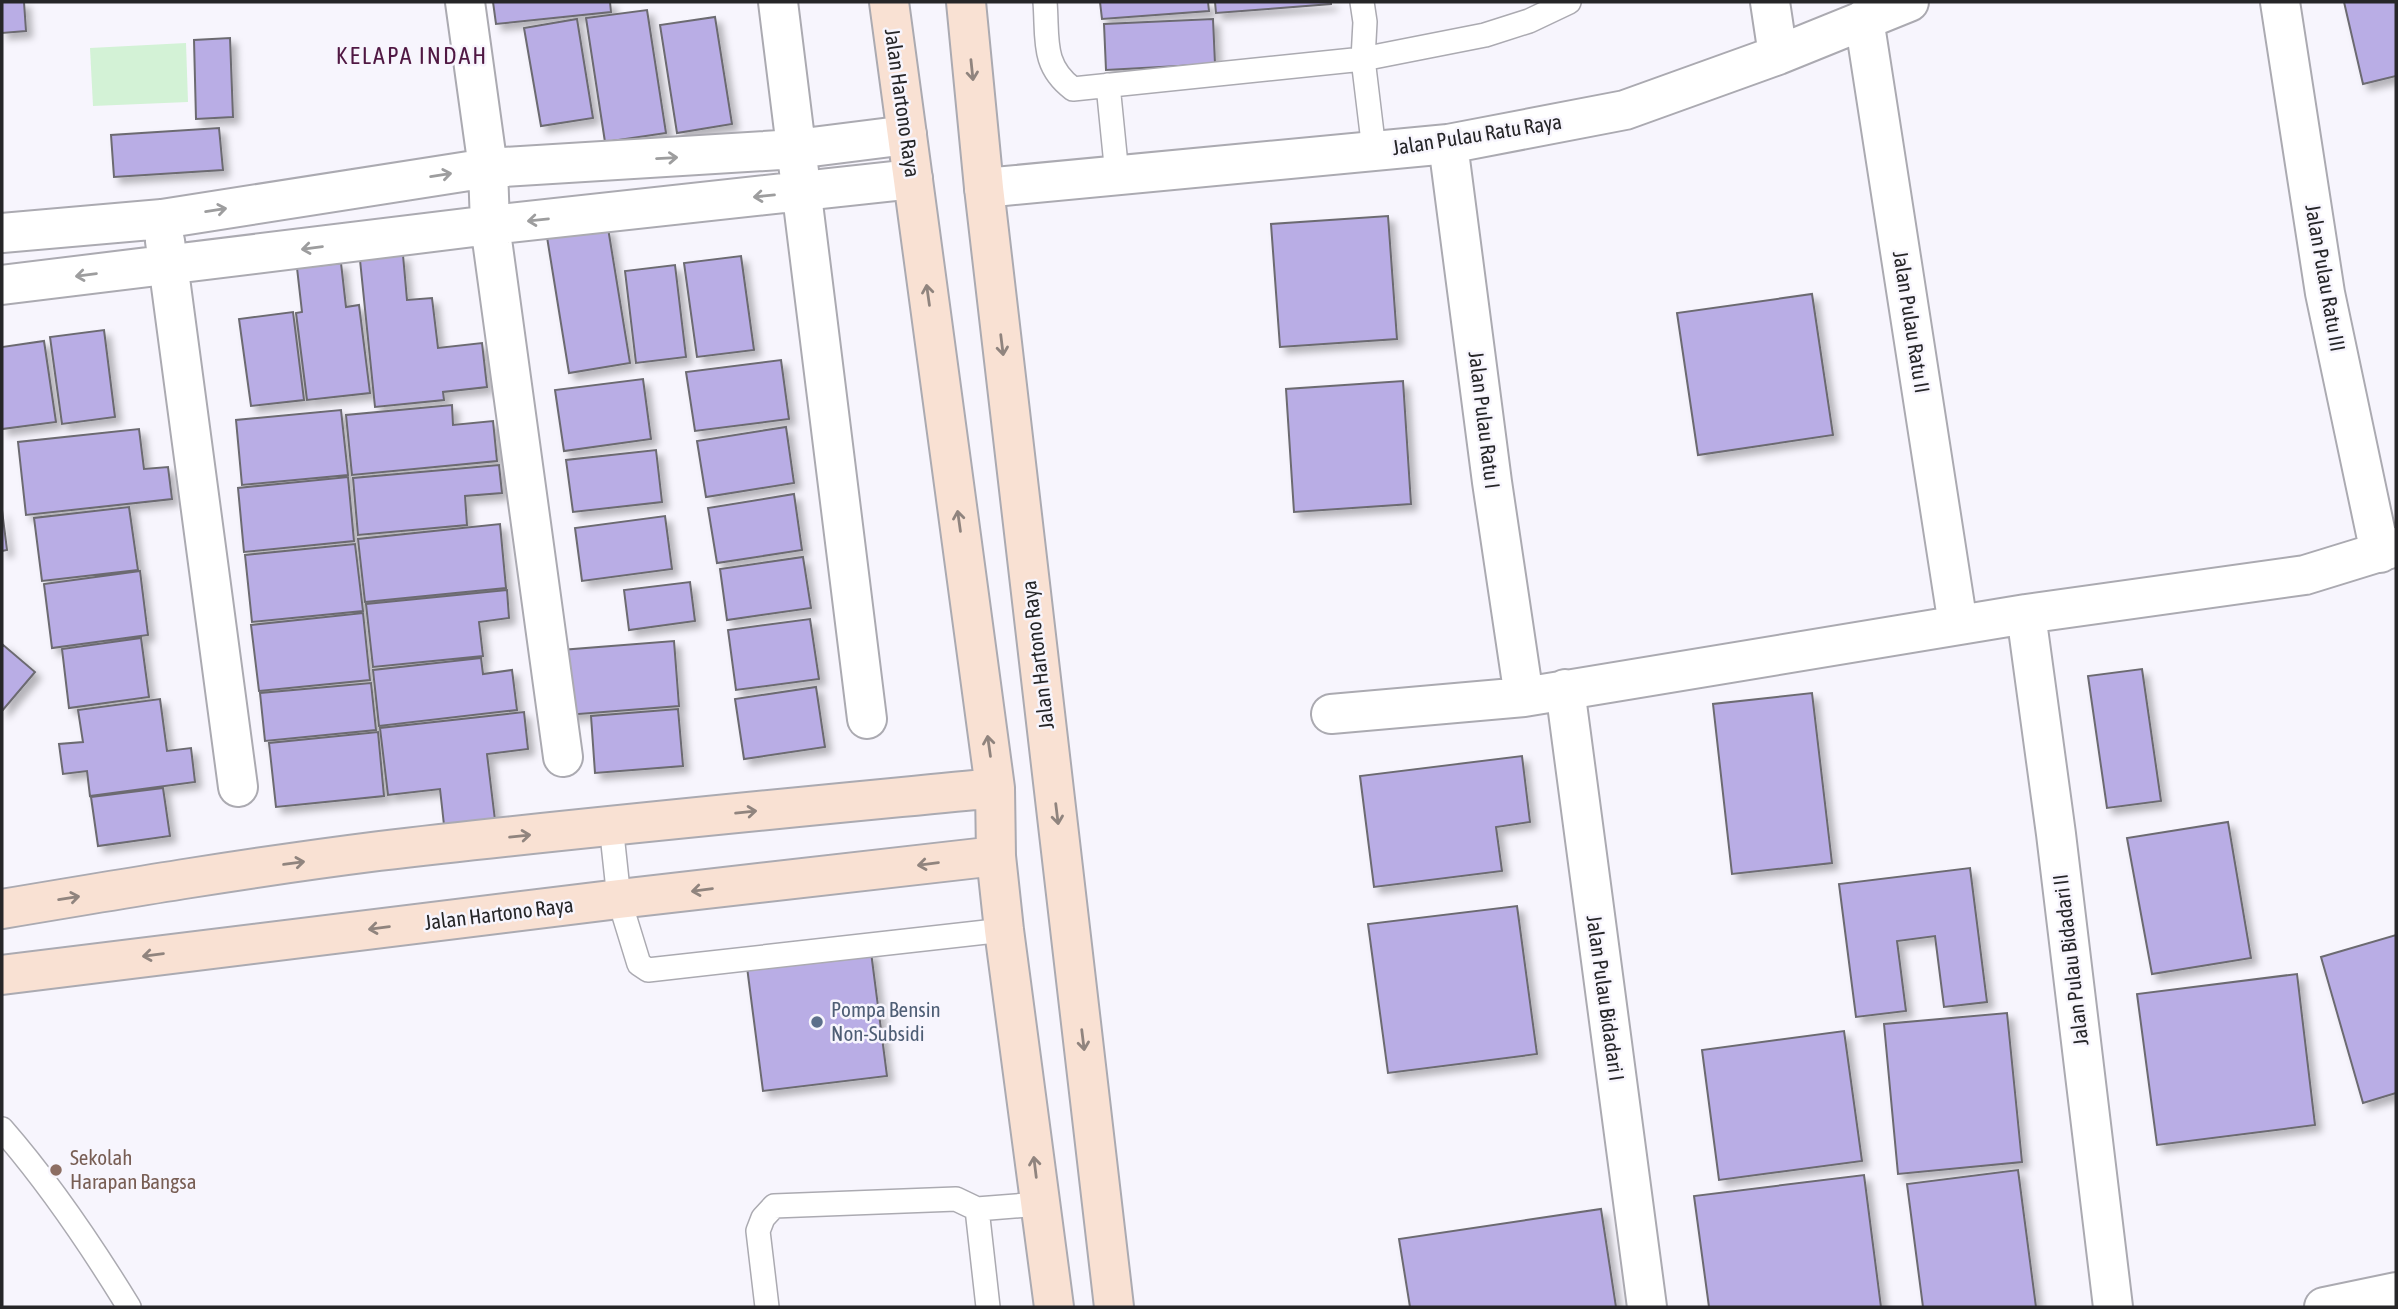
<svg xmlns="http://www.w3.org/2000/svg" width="2398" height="1309" viewBox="0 0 2398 1309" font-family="'Asap Condensed',sans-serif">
	<defs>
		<filter id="shadow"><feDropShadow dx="6" dy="6" stdDeviation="3.5" flood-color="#0004"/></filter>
	</defs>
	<rect width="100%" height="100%" fill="#f7f5fd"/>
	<path fill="#d3f2d6" d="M 186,43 L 188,102 L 93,106 L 90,48 Z"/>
	<path fill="#b9ade5" stroke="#6c6b71" stroke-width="2" filter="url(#shadow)" d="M 2,2 L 24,2 L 26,31 L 2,33 Z
		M 493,2 L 610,2 L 611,12 L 496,24 Z
		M 1100,2 L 1208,2 L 1209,11 L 1102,19 Z
		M 1215,2 L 1331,2 L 1331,4 L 1216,13 Z
		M 2344,2 L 2396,2 L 2396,76 L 2363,84 Z
		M 647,10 L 666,133 L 605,142 L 586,18 Z
		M 715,17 L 732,124 L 677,133 L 660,25 Z
		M 577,19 L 593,118 L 541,126 L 524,28 Z
		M 1213,19 L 1215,64 L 1106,70 L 1104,24 Z
		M 230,38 L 233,117 L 196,119 L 194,40 Z
		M 219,128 L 223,170 L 114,177 L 111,135 Z
		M 1388,216 L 1397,339 L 1280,347 L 1271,224 Z
		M 608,228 L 630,363 L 569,373 L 547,237 Z
		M 403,255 L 407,300 L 432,298 L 438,348 L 482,343 L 487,387 L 443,392 L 444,400 L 375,407 L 360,260 Z
		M 741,256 L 754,350 L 697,357 L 684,263 Z
		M 341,263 L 346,307 L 359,305 L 370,393 L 307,400 L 296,313 L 302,312 L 297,268 Z
		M 675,265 L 686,357 L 636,363 L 625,271 Z
		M 1812,294 L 1833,435 L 1698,455 L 1677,313 Z
		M 293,312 L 304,400 L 251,406 L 239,319 Z
		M 104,330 L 115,417 L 62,424 L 50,337 Z
		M 44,341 L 56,422 L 2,429 L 2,347 Z
		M 781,360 L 789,419 L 695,431 L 686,372 Z
		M 643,379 L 651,439 L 564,451 L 555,390 Z
		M 1403,381 L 1411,504 L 1294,512 L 1286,389 Z
		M 452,405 L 453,425 L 493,421 L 497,461 L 352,475 L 346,415 Z
		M 341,410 L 348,475 L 242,485 L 236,420 Z
		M 786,427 L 794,483 L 706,497 L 697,441 Z
		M 139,429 L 144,469 L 168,467 L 172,499 L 26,515 L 18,442 Z
		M 656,450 L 662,502 L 573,512 L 566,460 Z
		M 499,465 L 502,493 L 465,496 L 467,525 L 358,535 L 353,478 Z
		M 348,477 L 354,541 L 244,552 L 238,488 Z
		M 794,494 L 802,550 L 717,563 L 708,508 Z
		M 129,507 L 138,570 L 42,581 L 34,518 Z
		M 2,510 L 7,550 L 2,551 Z
		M 665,516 L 672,569 L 582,581 L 575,528 Z
		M 500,524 L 506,588 L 365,602 L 358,539 Z
		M 355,544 L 363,611 L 252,622 L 245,555 Z
		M 803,557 L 811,608 L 727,620 L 720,569 Z
		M 140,571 L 148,635 L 52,648 L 44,584 Z
		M 690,582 L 695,621 L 629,630 L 624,590 Z
		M 507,590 L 509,618 L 479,622 L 483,656 L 373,667 L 366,604 Z
		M 363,613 L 370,680 L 259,691 L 251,625 Z
		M 810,619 L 819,679 L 736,690 L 728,630 Z
		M 141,638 L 149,697 L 69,708 L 62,649 Z
		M 674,641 L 679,706 L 566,715 L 561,650 Z
		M 2,644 L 35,672 L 2,711 Z
		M 481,658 L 483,674 L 512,670 L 517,710 L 379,726 L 373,670 Z
		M 2142,669 L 2161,801 L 2107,808 L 2088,676 Z
		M 371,683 L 376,730 L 265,741 L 260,693 Z
		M 816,687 L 825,747 L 744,759 L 735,699 Z
		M 1812,693 L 1832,863 L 1732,874 L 1713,704 Z
		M 160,699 L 167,751 L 191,748 L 195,782 L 90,796 L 87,771 L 63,774 L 59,744 L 83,742 L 78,710 Z
		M 678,709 L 683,766 L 595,773 L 591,716 Z
		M 524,712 L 528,749 L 487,754 L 495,820 L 444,825 L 440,789 L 388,795 L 380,728 Z
		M 378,732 L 384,796 L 276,807 L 269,743 Z
		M 1522,756 L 1530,822 L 1496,827 L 1502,871 L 1374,887 L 1360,776 Z
		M 163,788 L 170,836 L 98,846 L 91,797 Z
		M 2228,822 L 2251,958 L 2152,974 L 2127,838 Z
		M 1970,868 L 1987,1002 L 1944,1007 L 1935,936 L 1897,941 L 1906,1011 L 1856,1017 L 1839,884 Z
		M 1517,906 L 1537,1054 L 1388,1073 L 1368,924 Z
		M 2396,935 L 2396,1093 L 2363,1103 L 2321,957 Z
		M 871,952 L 887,1076 L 763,1091 L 747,967 Z
		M 2297,974 L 2315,1125 L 2157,1145 L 2137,994 Z
		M 2007,1013 L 2022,1162 L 1898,1174 L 1884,1024 Z
		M 1844,1031 L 1862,1161 L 1719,1180 L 1702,1050 Z
		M 2018,1170 L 2036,1307 L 1923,1307 L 1907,1184 Z
		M 1864,1175 L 1881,1307 L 1709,1307 L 1694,1196 Z
		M 1601,1209 L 1616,1307 L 1410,1307 L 1399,1239 Z"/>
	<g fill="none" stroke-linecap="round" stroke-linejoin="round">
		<g stroke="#abaab1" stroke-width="26">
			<path id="lane" d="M 1045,2 C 1048,38 1041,65 1073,89 L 1363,59 L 1485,35 L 1529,21 L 1569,2
				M 1362,2 L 1365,22 L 1363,59 L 1374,150
				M 1108,85 L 1117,175
				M 611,825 L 619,899 L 639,964 L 648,970 L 1004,930
				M 2,1129 C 50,1184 91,1245 129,1307
				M 977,1209 L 1040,1204
				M 767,1307 L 758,1231 L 763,1218 L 774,1206 L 956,1199 L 977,1209 L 988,1307"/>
		</g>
		<g stroke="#abaab1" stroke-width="42">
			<path id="street" d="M 465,2 L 488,168 L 490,225 L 563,757
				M 778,2 L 867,719
				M 1770,2 L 1778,55
				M 2280,2 L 2325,293 L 2380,553
				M 1864,19 L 1958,625
				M 1448,144 L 1492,482 L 1524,697
				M 984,188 L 1448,144 L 1625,110 L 1778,55 L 1909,2
				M 2,233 L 162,219 L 488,168 L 796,149 L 907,135
				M 165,241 L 238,787
				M 2,285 L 490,225 L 913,179
				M 2026,614 L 2056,834 L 2113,1307
				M 1565,689 L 1647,1307
				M 1331,714 L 1524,697 L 2026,614 L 2305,575 L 2396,547
				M 2324,1307 L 2396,1292"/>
		</g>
		<g stroke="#abaab1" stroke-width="42">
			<path id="secondary" d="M 889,2 L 995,788 L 996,856 L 1004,930 L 1054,1307
				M 966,2 L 984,188 L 1114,1307
				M 2,909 C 127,888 252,867 379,851 C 584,827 789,808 995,788
				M 2,975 L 619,899 L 996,856"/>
		</g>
		<use href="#lane" stroke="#fff" stroke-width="23"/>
		<use href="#street" stroke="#fff" stroke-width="38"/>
		<use href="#secondary" stroke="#f9e1d3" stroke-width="38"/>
	</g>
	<defs><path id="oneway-shaft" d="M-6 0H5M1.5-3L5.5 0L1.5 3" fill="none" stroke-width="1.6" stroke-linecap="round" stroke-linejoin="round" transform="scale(1.75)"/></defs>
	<g stroke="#90847e">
		<use href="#oneway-shaft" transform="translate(972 70) rotate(84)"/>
		<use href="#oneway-shaft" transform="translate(928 295) rotate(-98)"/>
		<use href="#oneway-shaft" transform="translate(1002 345) rotate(83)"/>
		<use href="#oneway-shaft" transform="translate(959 521) rotate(-98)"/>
		<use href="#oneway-shaft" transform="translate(989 746) rotate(-98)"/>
		<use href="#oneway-shaft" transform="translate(746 812) rotate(-6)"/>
		<use href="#oneway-shaft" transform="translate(1057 814) rotate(83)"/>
		<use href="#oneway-shaft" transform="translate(520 836) rotate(-6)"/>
		<use href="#oneway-shaft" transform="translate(294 863) rotate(-8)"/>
		<use href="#oneway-shaft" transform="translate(928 864) rotate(173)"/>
		<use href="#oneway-shaft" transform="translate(702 890) rotate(173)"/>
		<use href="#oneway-shaft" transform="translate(69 898) rotate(-9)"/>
		<use href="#oneway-shaft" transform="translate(379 928) rotate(173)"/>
		<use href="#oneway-shaft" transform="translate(153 955) rotate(173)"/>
		<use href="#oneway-shaft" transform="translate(1083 1040) rotate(83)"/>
		<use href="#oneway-shaft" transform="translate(1035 1167) rotate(-97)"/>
	</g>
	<g stroke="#9d9d9e">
		<use href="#oneway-shaft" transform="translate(667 158) rotate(-3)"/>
		<use href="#oneway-shaft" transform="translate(441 175) rotate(-9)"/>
		<use href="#oneway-shaft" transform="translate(764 196) rotate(174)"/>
		<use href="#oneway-shaft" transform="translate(216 210) rotate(-9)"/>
		<use href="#oneway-shaft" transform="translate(538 220) rotate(174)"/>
		<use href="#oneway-shaft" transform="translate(312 248) rotate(173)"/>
		<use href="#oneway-shaft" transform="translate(86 275) rotate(173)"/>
	</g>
	<circle fill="#5c6f8a" stroke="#f7f5fd" stroke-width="2.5" cx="817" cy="1022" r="7"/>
	<circle fill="#8d6e63" stroke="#f7f5fd" stroke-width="2.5" cx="56" cy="1170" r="7"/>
	<g text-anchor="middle" stroke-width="5" stroke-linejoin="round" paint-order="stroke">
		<g font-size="21" fill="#262628" stroke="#f7f5fd">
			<text transform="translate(902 103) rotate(82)" y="7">Jalan Hartono Raya</text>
			<text transform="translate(1477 135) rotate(-9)" y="7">Jalan Pulau Ratu Raya</text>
			<text transform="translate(2325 278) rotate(80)" y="7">Jalan Pulau Ratu III</text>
			<text transform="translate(1911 322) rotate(81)" y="7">Jalan Pulau Ratu II</text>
			<text transform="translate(1484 420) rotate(83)" y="7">Jalan Pulau Ratu I</text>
			<text transform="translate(1038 655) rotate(-97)" y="7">Jalan Hartono Raya</text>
			<text transform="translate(499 914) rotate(-7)" y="7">Jalan Hartono Raya</text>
			<text transform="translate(2071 960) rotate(-97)" y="7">Jalan Pulau Bidadari II</text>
			<text transform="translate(1605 998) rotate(82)" y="7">Jalan Pulau Bidadari I</text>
		</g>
		<g font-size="21" fill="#4e5e75" stroke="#f7f5fd" text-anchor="start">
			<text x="831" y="1017">Pompa Bensin<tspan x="831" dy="24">Non-Subsidi</tspan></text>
		</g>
		<g font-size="21" fill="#785e54" stroke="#f7f5fd" text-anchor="start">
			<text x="70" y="1165">Sekolah<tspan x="70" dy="24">Harapan Bangsa</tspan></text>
		</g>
		<g font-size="24" letter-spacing="2" fill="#501843" stroke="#f7f5fd">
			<text x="412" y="64">KELAPA INDAH</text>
		</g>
	</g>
	<rect width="2398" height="1309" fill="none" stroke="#262628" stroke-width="7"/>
</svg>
